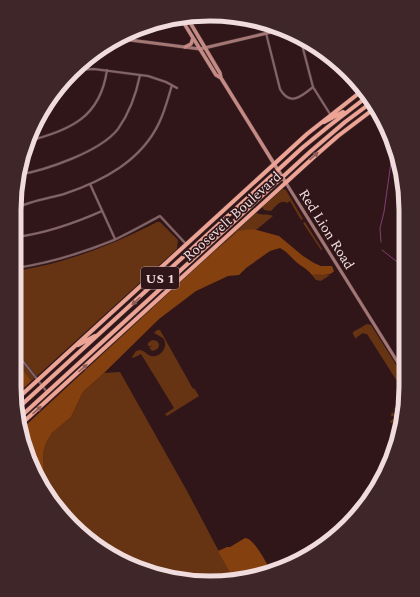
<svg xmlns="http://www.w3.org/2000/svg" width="420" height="597" viewBox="0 0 420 597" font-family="Spectral,serif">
	<rect width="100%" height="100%" fill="#301619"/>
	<path fill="#673413" d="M 283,189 L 286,190 L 303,219 L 301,220 L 290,201 L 287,203 C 281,199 276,206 271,211 L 264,210 L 262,207 Z
		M 256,213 C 262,216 268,213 273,216 L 256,230 L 253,229 L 226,241 Z
		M 157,222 L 160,222 L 178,240 L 177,249 L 15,396 L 14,387 L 16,271 C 67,263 112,245 157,222 Z
		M 305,222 L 322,249 L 321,250 L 303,223 Z
		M 333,273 L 321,281 L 316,280 L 312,275 L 330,275 Z
		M 367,324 L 371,325 L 405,379 L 406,391 L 395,378 L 367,334 L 365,334 L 363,333 L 357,337 L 356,339 L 353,334 L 353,332 Z
		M 157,330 L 160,330 L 193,389 L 194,388 L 199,396 L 167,416 L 165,414 L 174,408 L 141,354 L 133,358 L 132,357 L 136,351 L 140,350 C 145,351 147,355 151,356 C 161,358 169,346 163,338 C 160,336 157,335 154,333 Z
		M 152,340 L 157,341 L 159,344 C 159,349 156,350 152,351 L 149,347 L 153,346 L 148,346 L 148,343 Z
		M 120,372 L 187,491 L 234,580 L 185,581 L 135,568 L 81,535 L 50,499 L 44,472 L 43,453 L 46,443 L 52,433 L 71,417 L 83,392 L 104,373 Z
		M 405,403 L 403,408 L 392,423 L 391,423 L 390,421 L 395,418 L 393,416 L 391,416 L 392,412 L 395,415 L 397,413 L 395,409 L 392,410 L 395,408 L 397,410 L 399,408 L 400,410 L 401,409 L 399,406 L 401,404 L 403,405 Z"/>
	<path fill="#85400f" d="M 253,229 L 279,236 L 303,256 L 314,263 L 321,266 L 332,266 L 334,271 C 329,277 320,274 312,275 C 308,270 305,268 300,265 C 292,259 289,253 280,248 L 270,251 L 246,268 L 239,275 L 228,276 L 196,291 L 159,319 L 104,373 L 83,392 L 71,417 L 52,433 L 46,443 L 43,453 L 44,472 L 50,499 L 47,496 L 21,438 L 20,435 L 23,434 L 22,430 L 25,426 L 204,260 L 238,231 Z
		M 14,359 L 31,381 L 15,396 L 14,387 Z
		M 245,538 C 255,539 266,563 271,571 L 248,579 L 234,580 L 218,551 L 227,547 L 230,547 Z"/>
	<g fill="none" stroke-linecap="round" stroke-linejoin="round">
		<path stroke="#814072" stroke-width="1" d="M 381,242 L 380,228 L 384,212 L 393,148
			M 382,250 L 405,268"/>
		<g stroke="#473235" stroke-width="3">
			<path id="street" d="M 266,33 L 280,89 C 290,107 302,96 313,87
				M 300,37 L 313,87 L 330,114
				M 75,70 L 94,69 L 148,76 L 166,82 L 177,88
				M 29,141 C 71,129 100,118 107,70
				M 18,175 C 46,170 100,152 118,129 C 130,112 136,95 140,75
				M 90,184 L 115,239
				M 17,208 C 29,201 50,198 64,194 C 103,181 141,161 159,123 C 165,111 168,98 172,85
				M 17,237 C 46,233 75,223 102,211
				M 16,268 C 50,263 82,253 114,240 C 129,233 145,224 160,216 L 186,244
				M 15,351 L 47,392"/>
		</g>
		<g stroke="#473235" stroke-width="4">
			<path id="secondary" d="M 122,39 L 200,49 L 280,30
				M 286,183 L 405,374"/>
		</g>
		<g stroke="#473235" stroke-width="4.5">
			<path id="primary" d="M 188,19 L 220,73 L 221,78 L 286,183
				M 182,20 L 216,75 L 221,78
				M 185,47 L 191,44 L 193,38"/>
		</g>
		<g stroke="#473235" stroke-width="5">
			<path id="highway" d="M 324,122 L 343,112
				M 78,345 L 95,336
				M 16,400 L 307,134 L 363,90
				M 17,409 L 302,148 L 329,126 L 368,96
				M 18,419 L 311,151 L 345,122 L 372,102
				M 19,426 L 315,156 L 338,136 L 375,108"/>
		</g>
		<use href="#street" stroke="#856467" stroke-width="2"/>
		<use href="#secondary" stroke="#a47775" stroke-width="3"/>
		<use href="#primary" stroke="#c48a83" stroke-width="3.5"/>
		<use href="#highway" stroke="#eea495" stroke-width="4"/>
	</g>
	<defs><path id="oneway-solid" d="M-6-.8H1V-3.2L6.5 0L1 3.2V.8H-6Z"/></defs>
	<g fill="#8f5d57">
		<use href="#oneway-solid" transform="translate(314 156) rotate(-42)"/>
		<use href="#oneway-solid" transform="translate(136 301) rotate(138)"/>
		<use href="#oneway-solid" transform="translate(83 368) rotate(-42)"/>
		<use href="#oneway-solid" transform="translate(37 410) rotate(-42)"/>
	</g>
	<g text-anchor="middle" stroke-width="3.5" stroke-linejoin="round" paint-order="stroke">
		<rect fill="#301619" stroke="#b6a1a2" stroke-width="1" x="141" y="267" width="38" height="22" rx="3"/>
		<g font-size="13" font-weight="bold" fill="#f0dcdd">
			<text x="160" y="283">US 1</text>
		</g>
		<g font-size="14" fill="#f0dcdd" stroke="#301619">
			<text transform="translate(232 216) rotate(-42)" y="5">Roosevelt Boulevard</text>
			<text transform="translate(327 229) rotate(58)" y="5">Red Lion Road</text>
		</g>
	</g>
	<path d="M0 0H420V597H0ZM210 21H210A189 189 0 0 1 399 210V387A189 189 0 0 1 210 576H210A189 189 0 0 1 21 387V210A189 189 0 0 1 210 21Z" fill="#3f2629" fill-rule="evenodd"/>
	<path fill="none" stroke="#f0dcdd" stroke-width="5" d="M210 21H210A189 189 0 0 1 399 210V387A189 189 0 0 1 210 576H210A189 189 0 0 1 21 387V210A189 189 0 0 1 210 21Z"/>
</svg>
